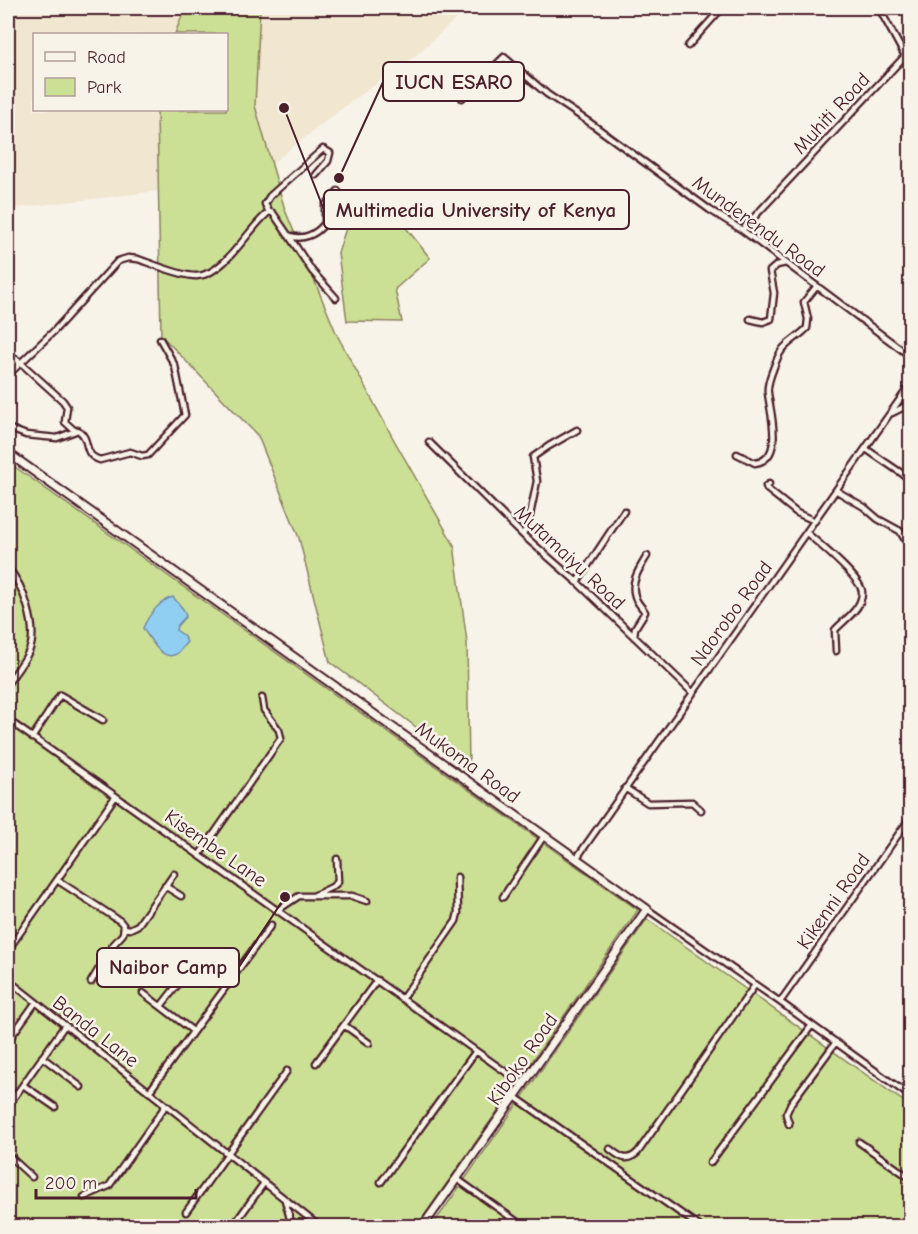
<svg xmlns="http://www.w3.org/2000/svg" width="918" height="1234" viewBox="0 0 918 1234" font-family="'Comic Neue',sans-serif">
	<rect width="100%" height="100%" fill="#f7f3e8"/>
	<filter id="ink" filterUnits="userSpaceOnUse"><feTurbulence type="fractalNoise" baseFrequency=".0167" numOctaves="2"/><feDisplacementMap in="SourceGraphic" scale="12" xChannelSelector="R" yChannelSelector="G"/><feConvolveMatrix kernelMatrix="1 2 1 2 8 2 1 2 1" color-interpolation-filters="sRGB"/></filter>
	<g filter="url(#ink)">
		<path fill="#f1e6d0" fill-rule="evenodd" d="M 8,8 L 468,8 L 415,56 L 345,106 L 247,183 L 184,188 L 8,209 ZM 34,34 L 226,34 L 226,110 L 34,110 Z"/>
		<path fill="#cce095" stroke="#8b8060" stroke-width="1.5" d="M 185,8 L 260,8 L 255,106 L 285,210 L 337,335 L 394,440 L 454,545 L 467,642 L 469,767 L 330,662 L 299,538 L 258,436 L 161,335 L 157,110 L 226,110 L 226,34 L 175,34 Z
			M 361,209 L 382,209 L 403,224 L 430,258 L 395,289 L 402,322 L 347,321 L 338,253 L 348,222 Z
			M 8,462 L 638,910 L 417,1226 L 8,1226 Z
			M 647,919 L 910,1106 L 910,1226 L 432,1226 Z"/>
		<path fill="#91cff2" stroke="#7589a2" stroke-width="1.5" d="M 173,597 L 183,609 L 186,616 L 177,626 L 176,630 L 183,635 L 187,642 C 184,645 181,650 178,653 C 163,664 149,638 143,628 C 148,616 160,600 173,597 Z"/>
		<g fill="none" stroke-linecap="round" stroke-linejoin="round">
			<g stroke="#4a1f2b" stroke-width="9">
				<path id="street" d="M 688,46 L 722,8
					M 462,98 L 504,57 L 547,94 L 589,122 L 710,210 L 742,230 L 910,356
					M 269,212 L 265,204 L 270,196 L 323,149 L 330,153 L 328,161 L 316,175
					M 742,230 L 905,56 L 879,8
					M 289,236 L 312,271 L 336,298
					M 750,319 L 763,322 L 771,319 L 774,293 L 770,271 L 777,265 L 786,263
					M 8,353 L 21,363 L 63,401 L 67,407 L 65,422 L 74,430
					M 8,375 L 54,331 L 118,261 L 128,258 L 138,259 C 152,264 184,277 197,276 C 225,275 249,227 269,212 L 273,213 L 288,235 C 302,241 316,235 325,223 L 325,206 L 338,191
					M 892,413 L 910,404
					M 8,428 L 26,435 L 57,438 L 78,430 C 92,440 81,454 100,460 L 130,452 L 142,456 L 148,455 L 185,415 L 175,366 L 160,339
					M 429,442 L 523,535 L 577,582 L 693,693
					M 866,449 L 910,479
					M 737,454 L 755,463 C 785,459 770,412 768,393 C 767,388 769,381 771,375 C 774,367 777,357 782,350 C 789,341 800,336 807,328 L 808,319 L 804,302 L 817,286
					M 769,484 L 766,486 L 767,489 L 797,513 L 815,521
					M 837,491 L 864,507 L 878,519 L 900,531 L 905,540 L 910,540
					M 807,533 C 820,545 855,573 861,588 C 863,592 862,597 860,602 C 855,614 844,620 835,630 L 836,651
					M 523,535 L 529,520 L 537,481 L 533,457 L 549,446 L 577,430
					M 8,568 C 23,585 39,628 29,651 C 24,662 15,673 8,683
					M 577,582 L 624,511
					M 634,636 L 635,628 L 645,612 C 642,607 636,602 635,596 C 630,581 640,568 647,556
					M 8,720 L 524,1085
					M 32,738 L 60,695 L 103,720
					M 625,788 L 648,803 L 692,802 L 701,810
					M 200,854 L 281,738 L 279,730 L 264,710 L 262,698
					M 576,859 L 910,385
					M 57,880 L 120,921 L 124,926 L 123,934 L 113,945 L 91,982
					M 165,886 L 181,896
					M 315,895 L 332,887 L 338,882 L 337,859
					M 503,897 L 544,836
					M 647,909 L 780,1002 L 910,1096
					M 278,910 L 299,896 L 352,896 L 367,901
					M 124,928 L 130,929 L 138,925 L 174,874
					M 8,950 L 115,797
					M 8,980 L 319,1226
					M 143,993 L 193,1031
					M 402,999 L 456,921 L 458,913 L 457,877
					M 780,1002 L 910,818
					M 161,1006 L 179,983
					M 344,1025 L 369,1043
					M 8,1041 L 36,1002
					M 42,1057 L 81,1087
					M 316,1063 L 377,980
					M 23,1085 L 55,1107
					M 149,1092 L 271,925
					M 515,1097 L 699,1226
					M 8,1106 L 65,1025
					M 789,1124 L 786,1114 L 791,1103 L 836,1042
					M 859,1142 L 910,1178
					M 610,1149 C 620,1157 627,1163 638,1152 L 755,985
					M 8,1155 L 32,1177
					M 710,1163 L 812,1025
					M 457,1179 L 523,1226
					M 381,1182 L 476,1051
					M 84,1197 L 109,1186 L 166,1105
					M 285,1200 L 292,1226
					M 186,1212 L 287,1071
					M 233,1226 L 264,1183"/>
			</g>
			<g stroke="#4a1f2b" stroke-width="11">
				<path id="secondary" d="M 8,453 L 647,909 L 423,1226"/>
			</g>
			<use href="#street" stroke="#f7f3e8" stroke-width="4.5"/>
			<use href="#secondary" stroke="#f7f3e8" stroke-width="7"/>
		</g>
	</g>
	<g text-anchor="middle" stroke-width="5" stroke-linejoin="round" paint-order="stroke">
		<g font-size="20" fill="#4a1f2b" stroke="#f7f3e8">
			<text transform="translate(831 113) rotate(-47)" y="7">Muhiti Road</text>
			<text transform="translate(759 226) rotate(36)" y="7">Munderendu Road</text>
			<text transform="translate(570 557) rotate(43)" y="7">Mutamaiyu Road</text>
			<text transform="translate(731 613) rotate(-54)" y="7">Ndorobo Road</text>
			<text transform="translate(468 762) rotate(36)" y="7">Mukoma Road</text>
			<text transform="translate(216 848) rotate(35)" y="7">Kisembe Lane</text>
			<text transform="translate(833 901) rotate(-55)" y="7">Kikenni Road</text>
			<text transform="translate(96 1031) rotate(38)" y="7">Banda Lane</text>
			<text transform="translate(522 1059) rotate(-55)" y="7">Kiboko Road</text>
		</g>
	</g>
	<path fill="none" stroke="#4a1f2b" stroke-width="2" d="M339 178L383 82M284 108L324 210M285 897L239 967"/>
	<g fill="#4a1f2b" stroke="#f7f3e8" stroke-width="2">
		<circle cx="339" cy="178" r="6"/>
		<circle cx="284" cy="108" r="6"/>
		<circle cx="285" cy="897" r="6"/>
	</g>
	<g fill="#f7f3e8" stroke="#4a1f2b" stroke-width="2">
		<rect x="383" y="62" width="141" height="39" rx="6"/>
		<rect x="324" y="190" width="305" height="39" rx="6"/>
		<rect x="97" y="948" width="142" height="39" rx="6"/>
	</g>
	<g font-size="21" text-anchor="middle" font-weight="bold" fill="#4a1f2b">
		<text x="454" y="89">IUCN ESARO</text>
		<text x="476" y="217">Multimedia University of Kenya</text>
		<text x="168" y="974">Naibor Camp</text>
	</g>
	<rect width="918" height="1234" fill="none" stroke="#f7f3e8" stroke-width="30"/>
	<rect x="15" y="15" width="888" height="1204" fill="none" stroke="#4a1f2b" stroke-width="2" filter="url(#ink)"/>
	<rect x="33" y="33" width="195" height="78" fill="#f7f3e8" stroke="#b29e9c" stroke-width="1.5"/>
	<rect x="45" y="52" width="30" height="9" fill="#f7f3e8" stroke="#b29e9c" stroke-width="1.5"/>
	<text x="87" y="63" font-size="18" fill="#4a1f2b">Road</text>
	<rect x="45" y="78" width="30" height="18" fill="#cce095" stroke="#b29e9c" stroke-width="1.5"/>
	<text x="87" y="93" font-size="18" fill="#4a1f2b">Park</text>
	<path d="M36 1189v9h160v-9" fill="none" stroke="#4a1f2b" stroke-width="3"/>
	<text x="45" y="1189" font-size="18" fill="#4a1f2b" stroke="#f7f3e8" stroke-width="4.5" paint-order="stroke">200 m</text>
</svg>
